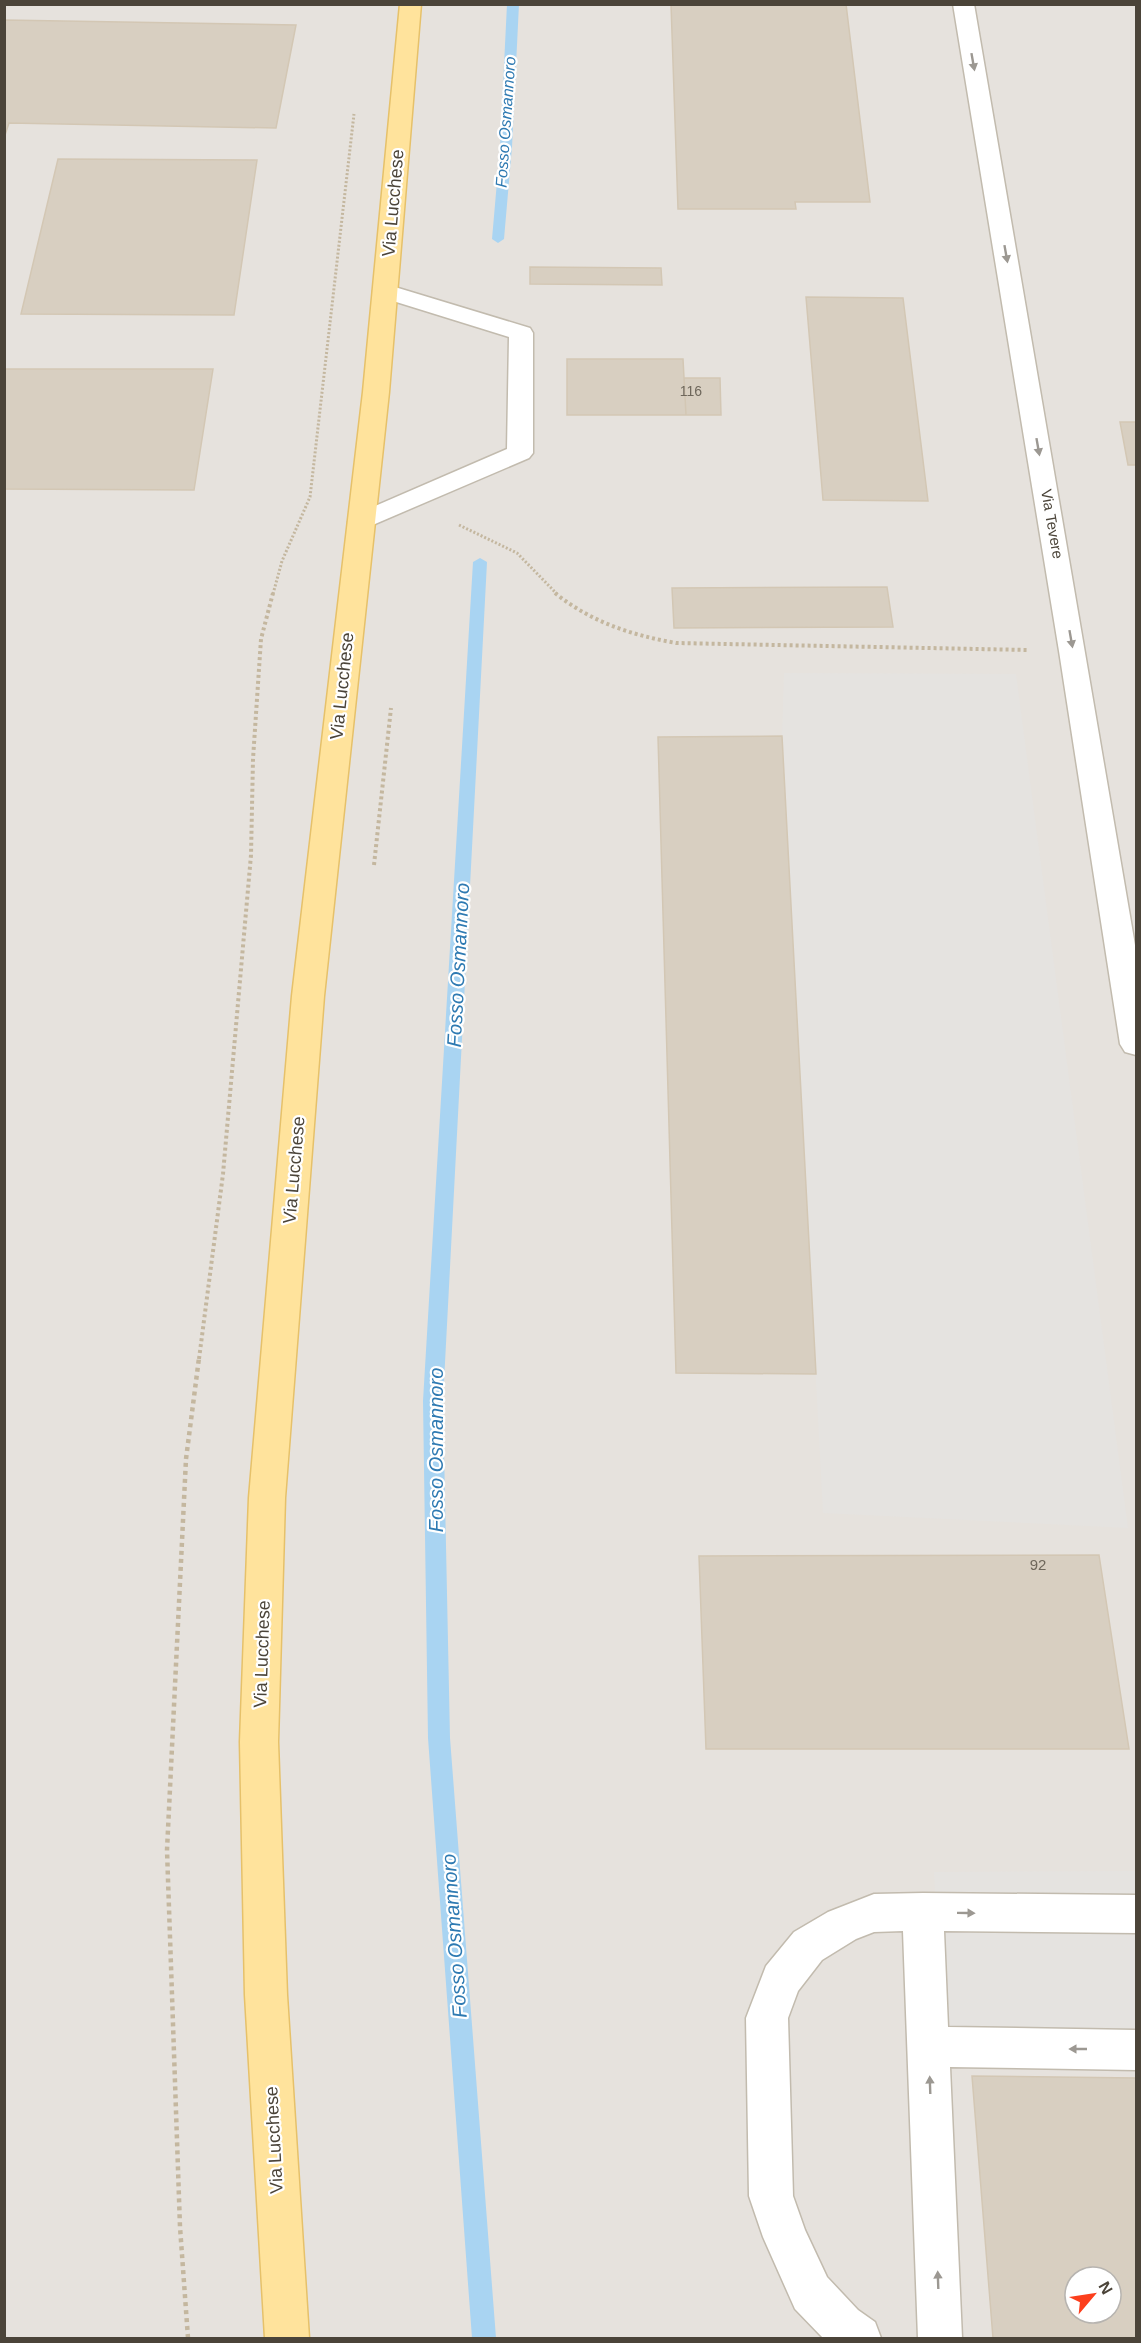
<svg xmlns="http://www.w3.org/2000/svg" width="1141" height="2343" viewBox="0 0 1141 2343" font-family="Helvetica,sans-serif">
	<rect width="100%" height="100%" fill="#f6f3ec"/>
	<path fill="#e6e2dd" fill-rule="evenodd" d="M 5,5 L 1136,5 L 1136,2338 L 5,2338 ZM 1075,2277 L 1111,2277 L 1111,2313 L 1075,2313 Z"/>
	<path fill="#e5e3e0" d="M 784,673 L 1016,674 L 1128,1528 L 823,1513 L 782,736 Z
		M 1136,1871 L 1136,2038 L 943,2037 L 934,1872 Z"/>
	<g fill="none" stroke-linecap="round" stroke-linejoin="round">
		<path fill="#a9d4f2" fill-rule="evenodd" d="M 507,4 L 519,4 L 512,147 L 504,239 L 498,243 L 492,239 L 500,147 Z
			M 480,558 L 487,562 L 443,1401 L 450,1738 L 496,2338 L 472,2338 L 428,1738 L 423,1401 L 473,562 Z"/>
	</g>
	<path fill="#d8cfc1" stroke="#d3c7b4" stroke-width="1.5" fill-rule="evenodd" d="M 671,4 L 846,4 L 870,202 L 795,202 L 796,209 L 678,209 Z
		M 4,20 L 296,25 L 276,128 L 9,123 L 4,138 Z
		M 58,159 L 257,160 L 234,315 L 21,314 Z
		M 530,267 L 661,268 L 662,285 L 530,284 Z
		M 806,297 L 903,298 L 928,501 L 823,500 Z
		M 567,359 L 683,359 L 686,415 L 567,415 Z
		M 4,369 L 213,369 L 194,490 L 4,489 Z
		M 684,378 L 720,378 L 721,415 L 686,415 Z
		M 1120,422 L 1136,422 L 1136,465 L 1128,465 Z
		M 887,587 L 893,627 L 674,628 L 672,588 Z
		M 782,736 L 816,1374 L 676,1373 L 658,737 Z
		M 1099,1555 L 1129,1749 L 706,1749 L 699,1556 Z
		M 972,2076 L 1136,2078 L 1136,2338 L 993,2338 ZM 1075,2277 L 1111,2277 L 1111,2313 L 1075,2313 Z"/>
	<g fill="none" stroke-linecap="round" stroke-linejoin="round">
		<g stroke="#c2bbae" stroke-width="3">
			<path id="minor" d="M 953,4 L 974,4 L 1136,951 L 1136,1055 L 1125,1052 L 1120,1044 L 1059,651 Z
				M 385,284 L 530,328 L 533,333 L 533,453 L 529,458 L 361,530 L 352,528 L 348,522 L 352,516 L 507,449 L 509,337 L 377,296 L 373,291 L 377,286 Z
				M 923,1893 L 1136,1895 L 1136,1933 L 944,1931 L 948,2027 L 1136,2030 L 1136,2070 L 950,2067 L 962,2338 L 918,2338 L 903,1931 L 874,1932 L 856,1939 L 822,1960 L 798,1991 L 788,2018 L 793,2196 L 805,2230 L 827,2277 L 858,2310 L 875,2322 L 881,2338 L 823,2338 L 795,2309 L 763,2237 L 749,2196 L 746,2018 L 766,1966 L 794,1932 L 828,1912 L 874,1894 Z"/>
		</g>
		<g stroke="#e6c16a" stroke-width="3">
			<path id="major" d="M 400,4 L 421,4 L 389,392 L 324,996 L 285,1498 L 278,1742 L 287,1995 L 309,2338 L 265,2338 L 245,1995 L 240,1742 L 249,1498 L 292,996 L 363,392 Z"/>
		</g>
		<path stroke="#c4b79f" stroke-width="3" stroke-dasharray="2 2" stroke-linecap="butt" d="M 459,525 L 517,553 L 557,594
			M 273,594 L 282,561 L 310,497 L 354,114"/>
		<path stroke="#c4b79f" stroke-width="4" stroke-dasharray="3 3" stroke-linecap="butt" d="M 555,593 C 591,622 631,635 676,643 L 1028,650
			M 374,865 L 391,708
			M 199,1359 L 223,1174 L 251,855 L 253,759 L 261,639 L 273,593"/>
		<path stroke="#c4b79f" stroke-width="4.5" stroke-dasharray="4 4" stroke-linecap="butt" d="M 188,2338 L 180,2227 L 167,1850 L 186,1459 L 199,1358"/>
		<use href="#minor" fill="#fff" fill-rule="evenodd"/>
		<use href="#major" fill="#ffe39c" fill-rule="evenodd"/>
	</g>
	<defs><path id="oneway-solid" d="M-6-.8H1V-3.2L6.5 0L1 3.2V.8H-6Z" transform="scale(1.5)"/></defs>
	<g fill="#9c9892">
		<use href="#oneway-solid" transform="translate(973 62) rotate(80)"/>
		<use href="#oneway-solid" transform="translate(1006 254) rotate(80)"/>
		<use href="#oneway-solid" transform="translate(1038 447) rotate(80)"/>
		<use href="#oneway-solid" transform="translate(1071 639) rotate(80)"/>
		<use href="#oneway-solid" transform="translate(966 1913) rotate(1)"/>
		<use href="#oneway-solid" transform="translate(1078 2049) rotate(-180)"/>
		<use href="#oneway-solid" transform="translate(930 2085) rotate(-92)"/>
		<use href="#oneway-solid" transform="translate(938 2280) rotate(-92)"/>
	</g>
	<g text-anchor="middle" stroke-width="4.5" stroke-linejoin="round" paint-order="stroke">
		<g font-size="14" fill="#6e675b">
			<text x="691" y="396">116</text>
		</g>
		<g font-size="15" fill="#4b4439" stroke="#fff">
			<text transform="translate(1052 524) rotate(80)" y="5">Via Tevere</text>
		</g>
		<g font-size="15" fill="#6e675b">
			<text x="1038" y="1570">92</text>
		</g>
		<g font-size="16" font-style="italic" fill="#2e7ab2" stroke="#fff">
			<text transform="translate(505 122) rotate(-86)" y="6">Fosso Osmannoro</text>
		</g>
		<g font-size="18" fill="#4b4439" stroke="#fff">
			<text transform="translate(393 203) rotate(-85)" y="6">Via Lucchese</text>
			<text transform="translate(342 686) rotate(-84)" y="6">Via Lucchese</text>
			<text transform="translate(294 1170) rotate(-85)" y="6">Via Lucchese</text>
			<text transform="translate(262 1654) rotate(-88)" y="6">Via Lucchese</text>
			<text transform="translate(274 2140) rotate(-93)" y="6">Via Lucchese</text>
		</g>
		<g font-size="20" font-style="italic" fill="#2e7ab2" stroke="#fff">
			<text transform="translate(458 965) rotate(-87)" y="7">Fosso Osmannoro</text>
			<text transform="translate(436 1450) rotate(-90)" y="7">Fosso Osmannoro</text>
			<text transform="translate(454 1936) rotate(-94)" y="7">Fosso Osmannoro</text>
		</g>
	</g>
	<rect width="1141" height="2343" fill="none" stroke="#4b4439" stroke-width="12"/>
	<g transform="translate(1093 2295) rotate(61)"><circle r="28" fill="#ffffff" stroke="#b7b4b0" stroke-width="1.5"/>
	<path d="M0-4.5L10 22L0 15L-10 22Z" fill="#fc3f1d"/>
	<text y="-9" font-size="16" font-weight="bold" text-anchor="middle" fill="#4b4439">N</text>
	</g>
</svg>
